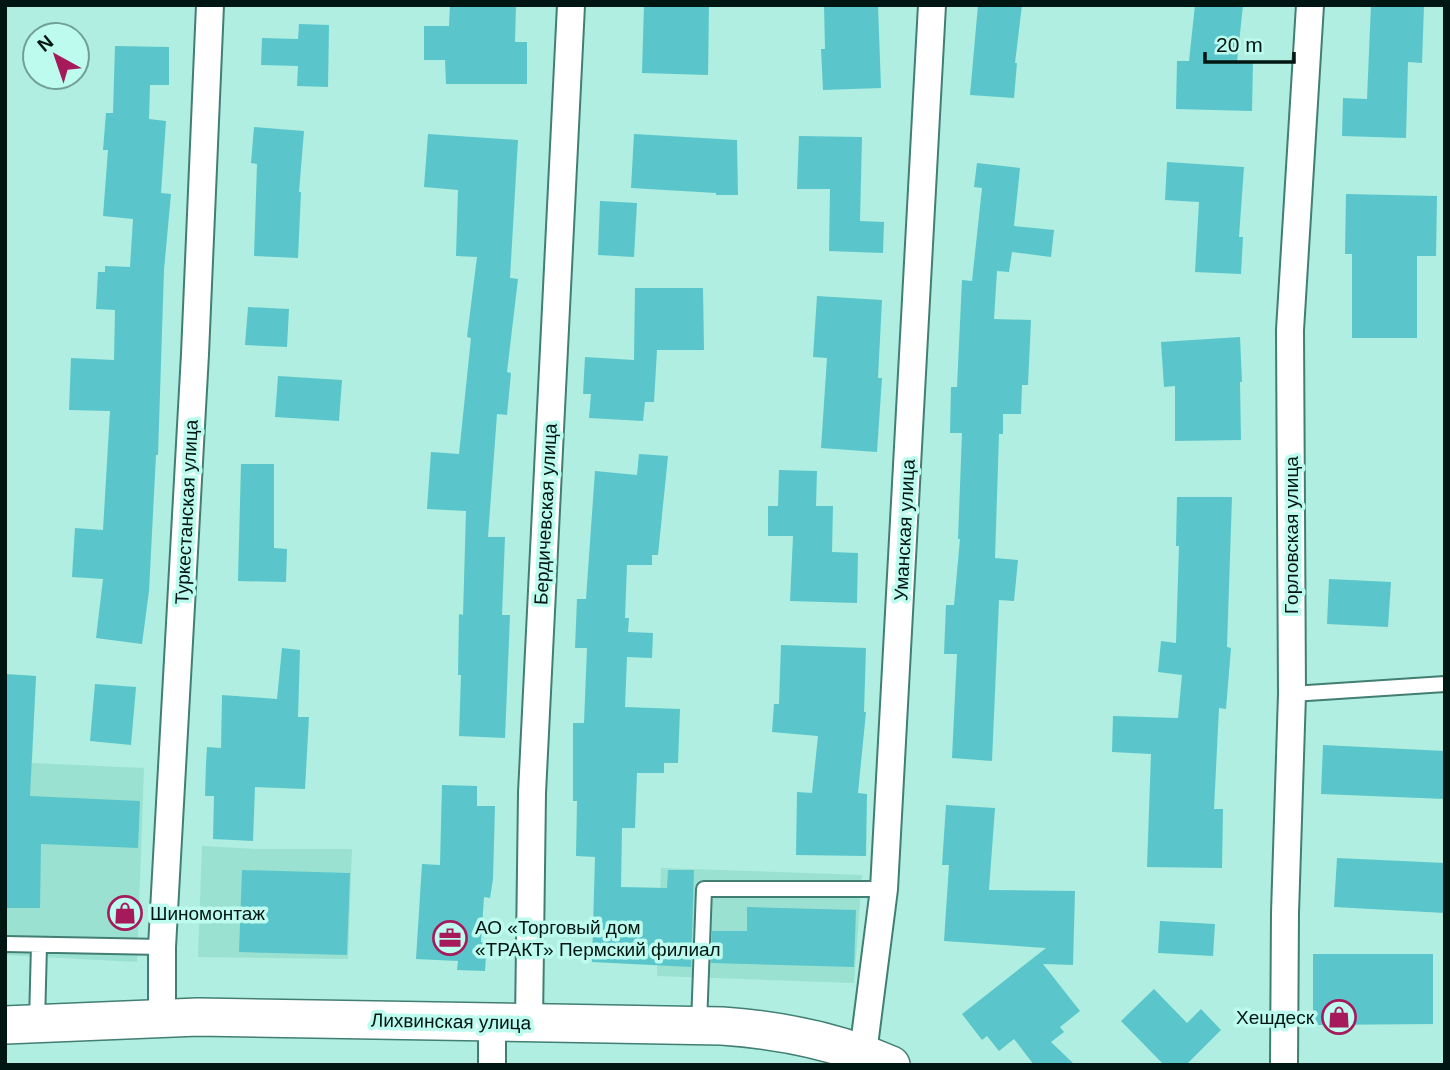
<svg xmlns="http://www.w3.org/2000/svg" width="1450" height="1070" viewBox="0 0 1450 1070" font-family="Helvetica,sans-serif">
	<rect width="100%" height="100%" fill="#afeee0"/>
	<path fill="#9ae1d1" d="M 5,674 L 36,676 L 32,763 L 144,768 L 137,962 L 5,955 Z
		M 202,846 L 256,849 L 352,849 L 348,959 L 198,957 Z
		M 661,868 L 862,875 L 854,983 L 657,976 Z"/>
	<path fill="#5ac6cb" d="M 450,5 L 516,5 L 515,42 L 527,42 L 527,84 L 446,84 L 445,60 L 424,60 L 424,26 L 449,26 Z
		M 644,5 L 709,5 L 708,75 L 642,73 Z
		M 824,5 L 878,5 L 881,88 L 823,90 L 821,49 L 825,49 Z
		M 978,5 L 1022,5 L 1015,63 L 1017,63 L 1014,98 L 970,95 Z
		M 1195,5 L 1243,5 L 1237,62 L 1253,62 L 1252,111 L 1176,109 L 1177,61 L 1189,61 Z
		M 1371,5 L 1424,5 L 1422,63 L 1408,62 L 1406,138 L 1342,136 L 1343,98 L 1367,99 Z
		M 299,24 L 329,25 L 328,87 L 297,86 L 298,66 L 261,65 L 262,38 L 298,39 Z
		M 115,46 L 169,47 L 169,85 L 150,85 L 149,119 L 166,121 L 161,193 L 171,194 L 164,270 L 158,455 L 156,455 L 149,591 L 142,644 L 96,638 L 103,579 L 72,577 L 75,528 L 103,530 L 110,411 L 69,410 L 71,358 L 114,360 L 115,310 L 96,309 L 98,272 L 105,272 L 105,266 L 130,267 L 133,219 L 103,216 L 108,150 L 103,150 L 106,113 L 113,113 Z
		M 254,127 L 304,131 L 299,192 L 301,192 L 298,258 L 254,256 L 257,164 L 251,163 Z
		M 428,134 L 518,140 L 510,278 L 518,279 L 507,372 L 511,373 L 507,415 L 497,414 L 488,537 L 505,537 L 502,615 L 510,615 L 505,738 L 459,736 L 461,675 L 458,675 L 459,614 L 463,615 L 466,511 L 427,509 L 431,452 L 459,454 L 471,338 L 467,337 L 477,257 L 456,256 L 458,190 L 424,187 Z
		M 634,134 L 737,140 L 738,195 L 716,195 L 716,193 L 631,188 Z
		M 799,136 L 862,137 L 860,221 L 884,222 L 883,253 L 829,251 L 830,189 L 797,189 Z
		M 1167,162 L 1244,167 L 1239,237 L 1243,237 L 1241,274 L 1195,272 L 1199,202 L 1165,200 Z
		M 977,163 L 1020,168 L 1014,226 L 1054,230 L 1051,257 L 1012,252 L 1009,272 L 997,271 L 994,319 L 1031,320 L 1028,385 L 1022,385 L 1021,414 L 1003,414 L 1003,434 L 999,434 L 995,558 L 1018,560 L 1014,601 L 999,600 L 992,761 L 952,758 L 957,654 L 944,654 L 946,605 L 954,605 L 960,539 L 958,539 L 962,433 L 950,433 L 951,387 L 957,387 L 962,280 L 972,281 L 982,188 L 974,187 Z
		M 1346,194 L 1437,196 L 1436,256 L 1417,256 L 1417,338 L 1352,338 L 1352,254 L 1345,254 Z
		M 600,201 L 637,203 L 634,257 L 598,255 Z
		M 635,288 L 703,288 L 704,350 L 657,350 L 654,402 L 645,402 L 643,421 L 589,418 L 591,394 L 583,394 L 585,357 L 634,360 Z
		M 817,296 L 882,300 L 878,378 L 882,378 L 877,452 L 821,448 L 827,358 L 813,357 Z
		M 248,307 L 289,309 L 287,347 L 245,345 Z
		M 1240,337 L 1242,382 L 1240,382 L 1241,440 L 1175,441 L 1175,386 L 1164,387 L 1161,342 Z
		M 278,376 L 342,380 L 339,421 L 275,417 Z
		M 639,454 L 668,456 L 658,555 L 652,555 L 652,565 L 627,565 L 625,618 L 629,618 L 628,632 L 653,633 L 652,658 L 627,657 L 625,707 L 680,709 L 678,763 L 664,763 L 664,773 L 637,773 L 635,828 L 622,828 L 621,887 L 667,888 L 668,870 L 694,870 L 691,967 L 592,962 L 595,857 L 576,856 L 577,801 L 573,801 L 573,723 L 584,723 L 587,648 L 575,648 L 577,599 L 586,599 L 595,471 L 637,475 Z
		M 241,464 L 274,464 L 274,548 L 287,549 L 286,582 L 238,581 Z
		M 779,470 L 817,471 L 816,506 L 833,506 L 832,552 L 858,553 L 857,603 L 790,601 L 793,536 L 768,536 L 768,506 L 778,506 Z
		M 1177,497 L 1232,497 L 1227,647 L 1231,648 L 1226,709 L 1219,708 L 1214,809 L 1223,809 L 1222,868 L 1147,867 L 1151,754 L 1112,752 L 1113,716 L 1178,718 L 1182,675 L 1158,672 L 1161,641 L 1176,643 L 1179,546 L 1176,546 Z
		M 1329,579 L 1391,582 L 1388,627 L 1327,624 Z
		M 781,645 L 866,648 L 864,712 L 866,712 L 858,793 L 867,794 L 866,856 L 796,855 L 797,792 L 812,793 L 818,736 L 772,732 L 774,704 L 779,704 Z
		M 282,648 L 300,650 L 298,717 L 309,717 L 305,789 L 255,787 L 253,841 L 213,839 L 214,796 L 205,796 L 206,763 L 207,747 L 221,748 L 222,695 L 277,699 Z
		M 5,674 L 36,676 L 30,796 L 140,801 L 138,848 L 41,844 L 40,908 L 5,908 Z
		M 95,684 L 136,687 L 131,745 L 90,741 Z
		M 1323,745 L 1445,751 L 1445,799 L 1321,794 Z
		M 442,785 L 477,786 L 477,806 L 495,806 L 493,879 L 490,898 L 484,897 L 481,942 L 487,942 L 485,971 L 457,970 L 458,961 L 416,959 L 422,864 L 440,865 Z
		M 946,805 L 995,808 L 989,890 L 1075,891 L 1073,965 L 1043,964 L 1080,1011 L 1060,1027 L 1064,1032 L 1051,1042 L 1075,1065 L 1034,1065 L 1014,1039 L 999,1051 L 987,1036 L 982,1040 L 962,1014 L 1046,948 L 944,941 L 949,865 L 942,865 Z
		M 1337,858 L 1445,863 L 1445,913 L 1334,907 Z
		M 242,870 L 350,873 L 347,955 L 239,952 Z
		M 747,907 L 856,910 L 854,967 L 711,963 L 712,931 L 747,931 Z
		M 1160,921 L 1215,924 L 1213,956 L 1158,953 Z
		M 1313,954 L 1433,954 L 1433,1024 L 1313,1025 Z
		M 1154,989 L 1187,1023 L 1201,1009 L 1221,1030 L 1186,1065 L 1164,1065 L 1121,1021 Z"/>
	<g fill="none" stroke-linecap="round" stroke-linejoin="round">
		<g stroke="#427e72" stroke-width="18">
			<path id="service" d="M 1292,694 L 1445,684
				M 5,944 L 162,947
				M 37,1022 L 39,945
				M 699,1025 L 704,889 L 884,889"/>
		</g>
		<g stroke="#427e72" stroke-width="30">
			<path id="minor" d="M 162,1018 L 162,947 L 195,354 L 210,5
				M 529,1022 L 532,793 L 571,5
				M 863,1053 L 884,889 L 932,5
				M 492,1065 L 492,1022
				M 1284,1065 L 1285,913 L 1292,694 L 1290,330 L 1310,5"/>
		</g>
		<g stroke="#427e72" stroke-width="40">
			<path id="secondary" d="M 5,1025 L 198,1017 L 722,1026 C 781,1030 837,1041 891,1065"/>
		</g>
		<use href="#service" stroke="#fff" stroke-width="14"/>
		<use href="#minor" stroke="#fff" stroke-width="26"/>
		<use href="#secondary" stroke="#fff" stroke-width="37"/>
	</g>
	<defs>
		<g id="shop-ring" transform="scale(1.75)"><circle r="9.5" fill="#bcfbed" stroke="#a6195b" stroke-width="1.5"/><path d="M-5-2.5h2.3a2.7 3.5 0 0 1 5.4 0H5L5.5 6h-11ZM-1.5-2.5h3a1.5 2.3 0 0 0-3 0Z" fill="#a6195b"/></g>
		<g id="office-ring" transform="scale(1.75)"><circle r="9.5" fill="#bcfbed" stroke="#a6195b" stroke-width="1.5"/><path d="M-6-3h4V-5.5h4V-3h4V5H-6ZM-1-4.5V-3h2v-1.5ZM-6 0V1H6V0Z" fill="#a6195b"/></g>
	</defs>
	<g fill-rule="evenodd">
		<use href="#shop-ring" x="125" y="913"/>
		<use href="#office-ring" x="450" y="938"/>
		<use href="#shop-ring" x="1339" y="1017"/>
	</g>
	<g text-anchor="middle" stroke-width="7" stroke-linejoin="round" paint-order="stroke">
		<g font-size="19" fill="#001612" stroke="#bcfbed">
			<text transform="translate(186 512) rotate(-87)" y="7">Туркестанская улица</text>
			<text transform="translate(545 514) rotate(-87)" y="7">Бердичевская улица</text>
			<text transform="translate(904 530) rotate(-87)" y="7">Уманская улица</text>
			<text transform="translate(1291 535) rotate(-90)" y="7">Горловская улица</text>
			<text transform="translate(451 1021) rotate(1)" y="7">Лихвинская улица</text>
		</g>
		<g font-size="19" fill="#001612" stroke="#bcfbed" text-anchor="start">
			<text x="150" y="920">Шинoмонтаж</text>
			<text x="475" y="934">АО «Торговый дом<tspan x="475" dy="22">«ТРАКТ» Пермский филиал</tspan></text>
			<text x="1314" y="1024" text-anchor="end">Хешдеск</text>
		</g>
	</g>
	<rect width="1450" height="1070" fill="none" stroke="#001612" stroke-width="14"/>
	<g transform="translate(56 56) rotate(320)"><circle r="33" fill="#bcfbed" stroke="#719f95" stroke-width="2"/>
	<path d="M0-5L12 26L0 18L-12 26Z" fill="#a6195b"/>
	<text y="-10" font-size="19" font-weight="bold" text-anchor="middle" fill="#001612">N</text>
	</g>
	<path d="M1205 52v10h89v-10" fill="none" stroke="#001612" stroke-width="3.5"/>
	<text x="1216" y="52" font-size="21" fill="#001612" stroke="#bcfbed" stroke-width="5" paint-order="stroke">20 m</text>
</svg>
